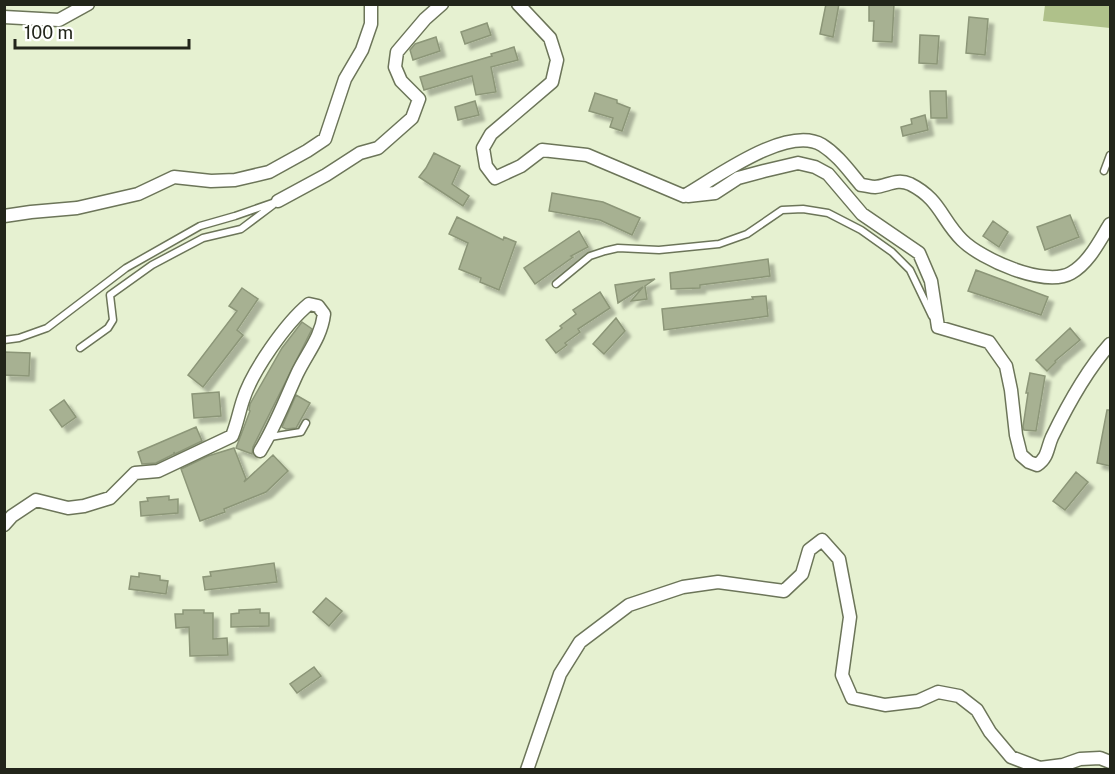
<svg xmlns="http://www.w3.org/2000/svg" width="1115" height="774" viewBox="0 0 1115 774" font-family="'Public Sans',sans-serif">
	<defs>
		<filter id="shadow"><feDropShadow dx="5.5" dy="5.5" stdDeviation="1.5" flood-color="#0004"/></filter>
	</defs>
	<rect width="100%" height="100%" fill="#e6f1d1"/>
	<path fill="#afc18a" d="M 1045,5 L 1110,5 L 1110,28 L 1043,21 Z"/>
	<path fill="#a7b192" stroke="#8c9678" stroke-width="1.5" filter="url(#shadow)" d="M 826,4 L 839,4 L 833,37 L 820,34 Z
		M 869,4 L 894,4 L 892,42 L 873,41 L 874,21 L 869,21 Z
		M 969,17 L 988,19 L 985,55 L 966,53 Z
		M 487,23 L 491,35 L 465,44 L 461,32 Z
		M 920,35 L 939,36 L 937,64 L 919,63 Z
		M 436,37 L 440,51 L 413,60 L 410,50 L 415,44 Z
		M 514,47 L 518,60 L 491,67 L 496,92 L 476,95 L 472,76 L 424,90 L 420,77 L 492,56 L 491,54 Z
		M 930,91 L 946,91 L 947,118 L 931,118 Z
		M 595,93 L 617,100 L 617,103 L 630,108 L 622,131 L 610,127 L 613,118 L 589,111 Z
		M 475,101 L 479,115 L 458,120 L 455,107 Z
		M 925,115 L 928,130 L 903,136 L 901,127 L 912,124 L 911,119 Z
		M 434,153 L 460,166 L 452,184 L 469,196 L 463,206 L 419,177 L 426,168 Z
		M 552,193 L 603,202 L 640,218 L 632,235 L 600,220 L 549,211 Z
		M 1070,215 L 1079,237 L 1045,250 L 1037,227 Z
		M 457,217 L 503,240 L 504,237 L 516,242 L 499,290 L 480,282 L 481,278 L 459,269 L 468,243 L 449,234 Z
		M 993,221 L 1008,232 L 999,247 L 983,236 Z
		M 579,231 L 588,247 L 571,256 L 573,257 L 535,284 L 524,268 Z
		M 768,259 L 770,276 L 700,285 L 700,288 L 671,289 L 670,273 Z
		M 976,270 L 1048,297 L 1041,315 L 968,291 Z
		M 655,279 L 645,286 L 647,299 L 631,301 L 643,287 L 618,303 L 615,285 Z
		M 242,288 L 258,299 L 237,330 L 243,335 L 203,387 L 188,375 L 237,311 L 229,306 Z
		M 600,292 L 610,308 L 578,329 L 580,332 L 565,343 L 567,345 L 556,353 L 546,340 L 562,328 L 560,326 L 576,314 L 573,310 Z
		M 766,296 L 768,316 L 664,330 L 662,309 L 753,299 L 752,297 Z
		M 616,318 L 625,331 L 604,354 L 593,344 Z
		M 302,322 L 312,329 L 253,447 L 252,454 L 236,448 L 250,411 L 249,410 L 250,404 L 282,348 Z
		M 1070,328 L 1080,340 L 1055,361 L 1056,362 L 1047,371 L 1036,360 Z
		M 4,352 L 30,353 L 29,376 L 4,375 Z
		M 1030,373 L 1045,376 L 1036,431 L 1024,430 L 1023,427 L 1028,393 L 1026,393 Z
		M 219,392 L 221,416 L 194,418 L 192,394 Z
		M 296,395 L 310,403 L 296,428 L 286,429 L 282,427 Z
		M 64,400 L 76,417 L 62,427 L 50,410 Z
		M 1107,410 L 1110,410 L 1110,466 L 1097,463 Z
		M 196,427 L 202,441 L 175,454 L 174,452 L 174,454 L 156,463 L 142,464 L 138,452 Z
		M 234,448 L 246,479 L 244,482 L 273,455 L 288,471 L 266,492 L 224,509 L 225,512 L 200,521 L 181,469 L 208,456 Z
		M 1076,472 L 1088,482 L 1065,510 L 1053,501 Z
		M 169,496 L 169,500 L 178,499 L 178,513 L 141,516 L 140,502 L 148,501 L 147,498 Z
		M 274,563 L 277,582 L 205,590 L 203,577 L 211,576 L 210,572 Z
		M 139,573 L 160,576 L 160,580 L 168,581 L 166,594 L 129,589 L 131,576 L 139,577 Z
		M 326,598 L 342,611 L 329,626 L 313,612 Z
		M 260,609 L 260,613 L 269,613 L 269,626 L 231,627 L 231,614 L 239,613 L 239,610 Z
		M 183,610 L 204,610 L 204,613 L 213,613 L 213,639 L 227,638 L 228,655 L 190,656 L 189,627 L 176,628 L 175,614 L 183,614 Z
		M 314,667 L 321,676 L 297,693 L 290,684 Z"/>
	<g fill="none" stroke-linecap="round" stroke-linejoin="round">
		<g stroke="#6c7559" stroke-width="9">
			<path id="lane" d="M 1104,171 L 1110,155
				M 556,284 L 590,256 L 605,251 L 618,248 L 659,250 L 719,244 L 747,234 L 782,210 L 803,209 L 828,213 L 861,230 L 892,252 L 910,270 L 932,316
				M 4,340 L 19,338 L 47,328 L 126,268 L 200,226 L 235,216 L 278,201
				M 80,348 L 108,328 L 113,320 L 110,295 L 152,265 L 203,238 L 241,229 L 273,205
				M 270,437 L 301,432 L 306,423"/>
		</g>
		<g stroke="#6c7559" stroke-width="15">
			<path id="street" d="M 518,4 L 550,38 L 557,60 L 552,82 L 491,134 L 483,148 L 486,166 L 495,178 L 521,166 L 542,150 L 587,155 L 684,196 C 714,179 787,124 822,145 C 838,155 849,171 861,185 C 865,185 870,187 875,187 C 887,186 897,178 910,184 C 940,199 941,219 962,240 C 981,259 1045,288 1071,273 C 1089,263 1100,240 1110,224
				M 4,17 L 59,20 L 88,4
				M 688,196 L 715,193 L 738,178 L 764,171 L 798,163 L 815,167 L 828,174 L 862,214 L 919,253 L 931,281 L 938,327 L 989,342 L 1006,366 L 1011,390 L 1016,435 L 1021,455 L 1029,462 L 1037,465 C 1048,458 1047,448 1052,437 C 1068,404 1086,371 1110,344
				M 278,201 L 326,175 L 360,153 L 378,148 L 412,118 L 419,99 L 401,81 L 395,67 L 397,52 L 425,19 L 442,4
				M 4,216 L 31,212 L 77,208 L 138,194 L 174,177 L 211,181 L 235,180 L 269,172 L 307,151 L 325,139 L 345,79 L 362,50 L 371,24 L 371,4
				M 4,525 L 12,516 L 36,500 L 68,508 L 84,506 L 110,498 L 135,473 L 158,471 L 232,436 C 237,424 239,412 243,400 C 252,371 286,323 309,304 L 318,306 L 324,314 C 321,338 307,353 297,374 C 285,400 275,427 260,451
				M 527,770 L 560,674 L 580,642 L 629,605 L 683,587 L 718,582 L 784,591 L 802,574 L 809,550 L 822,540 L 839,559 L 850,617 L 842,675 L 852,698 L 885,705 L 918,701 L 938,692 L 959,696 L 977,710 L 990,732 L 1011,757 L 1040,768 L 1063,765 L 1080,759 L 1100,758 L 1110,762"/>
		</g>
		<use href="#lane" stroke="#fff" stroke-width="6"/>
		<use href="#street" stroke="#fff" stroke-width="12"/>
	</g>
	<rect width="1115" height="774" fill="none" stroke="#22251a" stroke-width="12"/>
	<path d="M15 39v9h174v-9" fill="none" stroke="#22251a" stroke-width="3"/>
	<text x="24" y="39" font-size="18" fill="#22251a" stroke="#ffffff" stroke-width="4.5" paint-order="stroke">100 m</text>
</svg>
